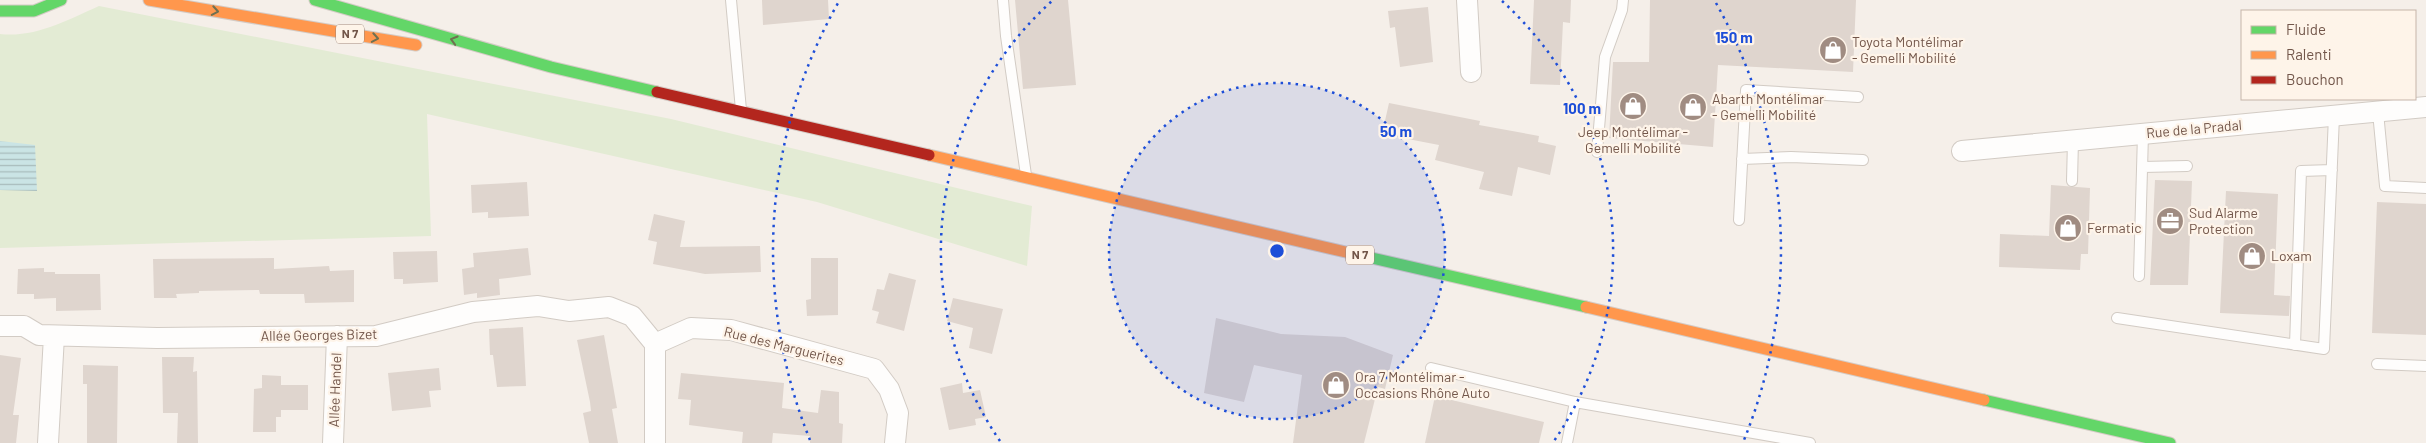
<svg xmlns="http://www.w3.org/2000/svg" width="2426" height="443" viewBox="0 0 2426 443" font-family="Barlow,sans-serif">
	<defs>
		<pattern id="water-rules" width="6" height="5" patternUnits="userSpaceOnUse" patternTransform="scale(1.25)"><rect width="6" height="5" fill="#cae4e5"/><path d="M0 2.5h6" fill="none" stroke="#a8bcbc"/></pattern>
	</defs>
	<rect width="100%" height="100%" fill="#f5efe9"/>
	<path fill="#e3ebd4" d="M 99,6 L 671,119 L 1032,206 L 1027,266 L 817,202 L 427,114 L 431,236 L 0,248 L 0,34 C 35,38 68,20 99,6 Z"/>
	<path fill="url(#water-rules)" d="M 0,141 L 35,145 L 37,191 L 0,190 Z"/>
	<path fill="#dfd5ce" d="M 762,0 L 828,0 L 829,19 L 763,25 Z
		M 1015,0 L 1068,0 L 1076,85 L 1023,89 Z
		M 1534,0 L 1571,0 L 1570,23 L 1563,22 L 1560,85 L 1530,84 Z
		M 1650,0 L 1856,0 L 1853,72 L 1718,65 L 1713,147 L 1609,138 L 1613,62 L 1649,62 Z
		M 1428,7 L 1433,62 L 1400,67 L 1395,27 L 1390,28 L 1388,11 Z
		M 1389,103 L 1480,121 L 1479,125 L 1539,136 L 1538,142 L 1556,146 L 1550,175 L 1518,167 L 1512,196 L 1479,189 L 1484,172 L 1435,160 L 1439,145 L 1382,134 Z
		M 2155,180 L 2192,181 L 2188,285 L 2150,285 Z
		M 527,182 L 529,216 L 488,218 L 488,212 L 472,213 L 471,185 Z
		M 2051,185 L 2090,188 L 2088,254 L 2081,254 L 2080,270 L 1999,267 L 2000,234 L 2049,236 Z
		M 2226,191 L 2278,194 L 2274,295 L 2290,296 L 2289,316 L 2220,313 Z
		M 2377,202 L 2426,204 L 2426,335 L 2372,333 Z
		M 654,214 L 685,221 L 680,247 L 760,246 L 761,272 L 705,274 L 653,264 L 657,242 L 648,240 Z
		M 528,248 L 531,275 L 499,279 L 500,295 L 477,298 L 477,293 L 464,295 L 462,269 L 474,267 L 473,253 Z
		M 437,251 L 438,282 L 403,284 L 403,279 L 394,279 L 393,252 Z
		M 274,258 L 274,269 L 329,266 L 330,271 L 354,270 L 354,302 L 305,303 L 304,294 L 260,294 L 259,290 L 199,291 L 199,293 L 176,294 L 177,298 L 154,298 L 153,259 Z
		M 811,258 L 838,258 L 838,315 L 807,316 L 806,300 L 811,299 Z
		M 44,268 L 44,272 L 55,272 L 55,274 L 100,274 L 101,310 L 56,311 L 56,298 L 34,299 L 34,294 L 17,294 L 18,269 Z
		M 889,273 L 916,280 L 904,331 L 876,323 L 879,312 L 872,310 L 877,289 L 884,290 Z
		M 953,298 L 1003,309 L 992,354 L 969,348 L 973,328 L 947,321 Z
		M 1216,318 L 1281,334 L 1345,337 L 1393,355 L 1385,389 L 1378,387 L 1364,443 L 1293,443 L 1302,375 L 1254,365 L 1244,402 L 1204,393 Z
		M 523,327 L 526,386 L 497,387 L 493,355 L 490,355 L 489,329 Z
		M 604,335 L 617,408 L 612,409 L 618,443 L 589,443 L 583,413 L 591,411 L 590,402 L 577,340 Z
		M 0,355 L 21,358 L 13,415 L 19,415 L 16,443 L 0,443 Z
		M 162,357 L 194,357 L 193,372 L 197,371 L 198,443 L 177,443 L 178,413 L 163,413 Z
		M 83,365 L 118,366 L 117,443 L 87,443 L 87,384 L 83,384 Z
		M 439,368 L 441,390 L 429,391 L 431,407 L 392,411 L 388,373 Z
		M 681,373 L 784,383 L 782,408 L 818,413 L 821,390 L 839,392 L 839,423 L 843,424 L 842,443 L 810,443 L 810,436 L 773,433 L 772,443 L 742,443 L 743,432 L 689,425 L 691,400 L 678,399 Z
		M 262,375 L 281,376 L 281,385 L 308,385 L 308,410 L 281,410 L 281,417 L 276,417 L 276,432 L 253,432 L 254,389 L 262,388 Z
		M 962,383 L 963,393 L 980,390 L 986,417 L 975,419 L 976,425 L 949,430 L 940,388 Z
		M 1435,396 L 1544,422 L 1539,443 L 1425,443 Z"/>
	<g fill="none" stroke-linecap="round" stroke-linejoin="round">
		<g stroke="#d2cbc4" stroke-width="12">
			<path id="lane" d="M 731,0 L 741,110
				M 1003,0 L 1006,36 L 1026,175
				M 2378,112 L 2385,186 L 2426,188
				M 1597,152 L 1605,57 L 1622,10 L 1623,0
				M 1742,159 L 1791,157 L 1863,160
				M 2143,167 L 2187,166
				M 2072,181 L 2073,140
				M 1739,220 L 1746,90 L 1858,97
				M 2139,276 L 2143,134
				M 2117,318 L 2324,349 L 2334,116
				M 2295,345 L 2301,171 L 2332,170
				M 2377,364 L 2426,366
				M 1431,368 L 1575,402
				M 1567,443 L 1575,402 L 1810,443"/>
		</g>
		<g stroke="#d2cbc4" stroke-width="22">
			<path id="street" d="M 1467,0 L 1471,72
				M 1962,151 L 2426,107
				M 0,326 L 24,326 L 39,335 L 157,338 L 376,336 L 473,312 L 538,306 L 569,311 L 609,307 L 632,316 L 655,344
				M 48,443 L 54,336
				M 333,443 L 337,336
				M 655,443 L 655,344 L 691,328 L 731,330 L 874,369 L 889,389 L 898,413 L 895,443"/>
		</g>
		<g stroke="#d4cbc5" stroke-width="13">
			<path id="fast" d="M 315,0 L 551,67 L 657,92
				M 0,11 L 34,11 L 61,0
				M 1350,253 L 1586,307
				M 1984,400 L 2170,443"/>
		</g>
		<g stroke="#d4cbc5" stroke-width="13">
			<path id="slow" d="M 149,0 L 416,45
				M 929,155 L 1350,253
				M 1586,307 L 1984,400"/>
		</g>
		<g stroke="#d4cbc5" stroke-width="13">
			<path id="jam" d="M 657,92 L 929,155"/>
		</g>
		<use href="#lane" stroke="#fefdfc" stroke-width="10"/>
		<use href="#street" stroke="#fefdfc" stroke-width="20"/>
		<use href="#fast" stroke="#63d668" stroke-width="11"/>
		<use href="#slow" stroke="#ff974d" stroke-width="11"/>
		<use href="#jam" stroke="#b3261e" stroke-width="11"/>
	</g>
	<defs><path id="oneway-chevron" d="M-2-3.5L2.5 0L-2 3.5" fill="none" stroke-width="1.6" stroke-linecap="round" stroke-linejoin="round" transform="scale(1.25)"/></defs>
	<g stroke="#6f7050">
		<use href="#oneway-chevron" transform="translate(215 11) rotate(10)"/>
		<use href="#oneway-chevron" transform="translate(375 38) rotate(10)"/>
		<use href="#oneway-chevron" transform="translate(454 40) rotate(-164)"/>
	</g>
	<circle cx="1277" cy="251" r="168" fill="#1d4ed8" fill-opacity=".12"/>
	<g fill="none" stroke="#1d4ed8" stroke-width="2.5" stroke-dasharray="2.5 5">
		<circle cx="1277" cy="251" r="168"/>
		<path d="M1000 441A336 336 0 0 1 1052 1M1502 1A336 336 0 0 1 1554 441"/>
		<path d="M810 440A504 504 0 0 1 838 3M1716 3A504 504 0 0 1 1744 440"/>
	</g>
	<defs>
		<g id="shop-disc" transform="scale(1.4375)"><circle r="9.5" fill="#a08c82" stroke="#fef4e9"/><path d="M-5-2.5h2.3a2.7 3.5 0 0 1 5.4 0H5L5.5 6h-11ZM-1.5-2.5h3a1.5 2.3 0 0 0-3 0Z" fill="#fff"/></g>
		<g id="office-disc" transform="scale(1.4375)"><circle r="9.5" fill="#a08c82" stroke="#fef4e9"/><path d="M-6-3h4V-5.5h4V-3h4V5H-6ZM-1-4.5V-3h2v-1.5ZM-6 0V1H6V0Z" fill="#fff"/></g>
	</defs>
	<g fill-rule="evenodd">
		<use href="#shop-disc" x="1833" y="50"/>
		<use href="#shop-disc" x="1633" y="106"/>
		<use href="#shop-disc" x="1693" y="107"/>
		<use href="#office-disc" x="2170" y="221"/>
		<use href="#shop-disc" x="2068" y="228"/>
		<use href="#shop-disc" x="2252" y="256"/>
		<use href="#shop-disc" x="1336" y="385"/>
	</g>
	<g text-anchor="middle" stroke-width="4.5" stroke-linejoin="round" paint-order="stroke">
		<g fill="#fef4e9" stroke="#9c857a" stroke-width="1">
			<rect x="336" y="24.5" width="28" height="19" rx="4"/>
			<rect x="1346" y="245.5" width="28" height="19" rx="4"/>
		</g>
		<g font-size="12" font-weight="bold" fill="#72564a">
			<text x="350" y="38">N 7</text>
			<text x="1360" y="259">N 7</text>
		</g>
		<g font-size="14" fill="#72564a" stroke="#fef4e9" text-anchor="start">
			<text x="1852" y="47">Toyota Montélimar<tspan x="1852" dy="16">- Gemelli Mobilité</tspan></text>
			<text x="1712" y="104">Abarth Montélimar<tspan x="1712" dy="16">- Gemelli Mobilité</tspan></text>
			<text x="1633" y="137" text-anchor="middle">Jeep Montélimar -<tspan x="1633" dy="16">Gemelli Mobilité</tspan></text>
			<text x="2189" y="218">Sud Alarme<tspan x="2189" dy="16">Protection</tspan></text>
			<text x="2087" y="233">Fermatic</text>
			<text x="2271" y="261">Loxam</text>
			<text x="1355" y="382">Ora 7 Montélimar -<tspan x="1355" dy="16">Occasions Rhône Auto</tspan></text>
		</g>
		<g font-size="14" fill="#72564a" stroke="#fef4e9">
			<text transform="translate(2194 129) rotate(-5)" y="5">Rue de la Pradal</text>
			<text transform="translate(319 335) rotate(-1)" y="5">Allée Georges Bizet</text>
			<text transform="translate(784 346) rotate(14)" y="5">Rue des Marguerites</text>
			<text transform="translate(335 390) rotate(-88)" y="5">Allée Handel</text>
		</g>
	</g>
	<circle cx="1277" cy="251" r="8" fill="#1d4ed8" stroke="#fef4e9" stroke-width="2.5"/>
	<g font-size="15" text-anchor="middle" font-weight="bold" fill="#1d4ed8" stroke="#fef4e9" stroke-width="4.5" stroke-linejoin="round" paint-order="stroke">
		<text x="1734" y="43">150 m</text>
		<text x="1582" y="114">100 m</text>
		<text x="1396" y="137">50 m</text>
	</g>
	<rect x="2241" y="10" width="175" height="90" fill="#fef4e9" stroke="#c6b5a9"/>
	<rect x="2251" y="26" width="25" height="8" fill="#63d668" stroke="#c6b5a9"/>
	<text x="2286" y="35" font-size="15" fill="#72564a">Fluide</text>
	<rect x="2251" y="51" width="25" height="8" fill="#ff974d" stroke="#c6b5a9"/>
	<text x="2286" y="60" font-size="15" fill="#72564a">Ralenti</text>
	<rect x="2251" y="76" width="25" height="8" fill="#b3261e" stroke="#c6b5a9"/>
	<text x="2286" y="85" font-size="15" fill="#72564a">Bouchon</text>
</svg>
